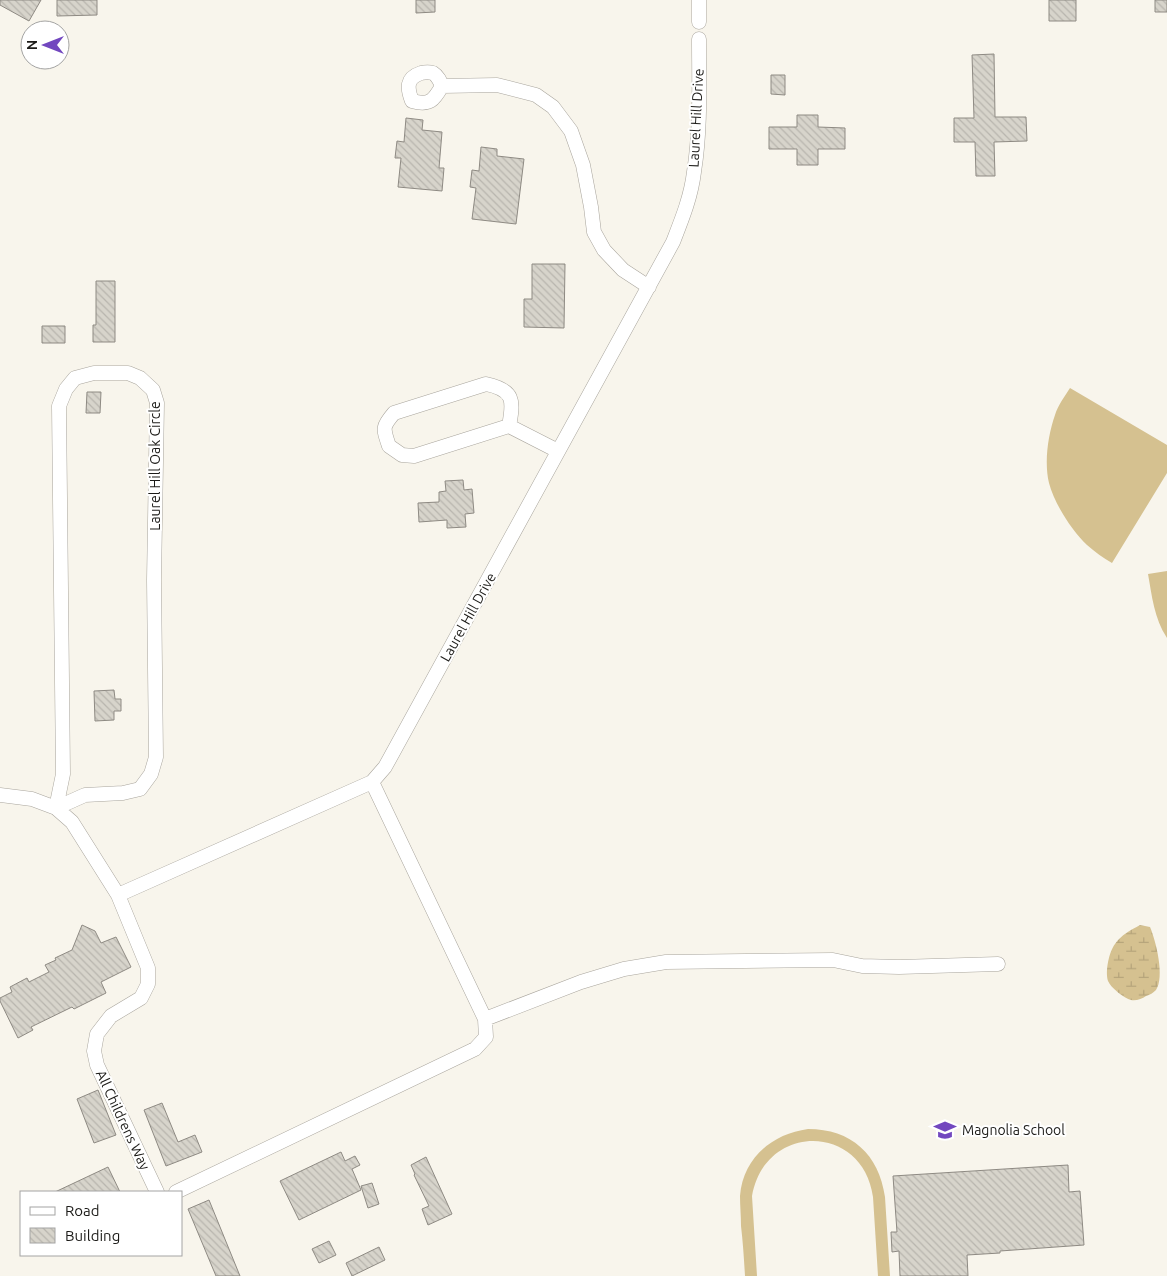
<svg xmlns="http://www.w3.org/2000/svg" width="1167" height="1276" viewBox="0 0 1167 1276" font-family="Ubuntu,sans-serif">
	<defs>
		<pattern id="wetland-marsh" width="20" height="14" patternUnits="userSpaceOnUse" patternTransform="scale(1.25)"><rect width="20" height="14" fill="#d5c190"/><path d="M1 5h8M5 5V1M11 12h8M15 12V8" fill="none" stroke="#b6a57b"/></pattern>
		<pattern id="building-back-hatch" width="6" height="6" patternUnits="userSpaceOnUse" patternTransform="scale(1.25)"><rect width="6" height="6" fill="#d7d4cb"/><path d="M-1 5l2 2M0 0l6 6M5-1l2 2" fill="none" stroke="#b8b5ae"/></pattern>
	</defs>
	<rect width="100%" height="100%" fill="#f8f5ec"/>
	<path fill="url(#wetland-marsh)" d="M 1140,925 L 1150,927 C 1156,941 1165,977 1156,990 C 1153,993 1150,995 1146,996 C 1142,999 1136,1001 1131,1000 C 1124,998 1111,988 1108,981 C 1105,971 1109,952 1115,944 C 1121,935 1131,930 1140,925 Z"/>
	<path fill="#d5c190" d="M 1070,388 L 1167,445 L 1167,473 L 1112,563 C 1103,558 1095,552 1087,545 C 1072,531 1054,503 1049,483 C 1044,462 1048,435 1055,415 C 1058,405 1065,396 1070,388 Z
		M 1167,571 L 1167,638 C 1154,618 1152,596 1148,574 Z
		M 808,1129 C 851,1129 879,1154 885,1197 L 890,1276 L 878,1276 L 873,1197 C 863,1123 765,1122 752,1196 L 757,1276 L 745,1276 C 744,1259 743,1243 741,1226 C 741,1216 740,1206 740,1196 C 743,1158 772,1134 808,1129 Z"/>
	<path fill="url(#building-back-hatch)" stroke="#8e8a83" d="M 0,0 L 41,0 L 29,21 L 0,5 Z
		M 57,0 L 97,0 L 97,15 L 57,16 Z
		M 416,0 L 435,0 L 435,12 L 416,13 Z
		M 1049,0 L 1076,0 L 1076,21 L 1049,21 Z
		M 1155,0 L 1167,0 L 1167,12 L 1155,12 Z
		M 994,54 L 995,117 L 1026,117 L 1027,141 L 994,142 L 995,176 L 976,176 L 975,142 L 954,142 L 954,118 L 974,118 L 972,55 Z
		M 771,75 L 785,75 L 785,95 L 771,94 Z
		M 797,115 L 818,115 L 818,127 L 845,128 L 845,149 L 818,149 L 818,165 L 797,165 L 797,149 L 769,149 L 769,127 L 797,127 Z
		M 406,118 L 423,120 L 422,130 L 442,132 L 439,168 L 444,168 L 442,191 L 398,187 L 401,158 L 395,158 L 397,141 L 404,142 Z
		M 481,147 L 497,149 L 497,156 L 524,159 L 516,224 L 472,219 L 476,188 L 470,187 L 472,170 L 479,171 Z
		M 532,264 L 565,264 L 564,328 L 524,327 L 524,299 L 532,299 Z
		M 96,281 L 115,281 L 115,342 L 93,342 L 93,325 L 96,325 Z
		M 42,326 L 65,326 L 65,343 L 42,343 Z
		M 87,392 L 101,392 L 100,413 L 86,413 Z
		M 463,480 L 464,490 L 472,489 L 474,513 L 465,514 L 466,527 L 447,528 L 447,520 L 419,522 L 418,503 L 439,502 L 439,492 L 446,491 L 445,481 Z
		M 114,690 L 115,699 L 121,699 L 121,711 L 114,711 L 114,720 L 95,721 L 94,691 Z
		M 82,925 L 95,931 L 101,943 L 116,937 L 131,967 L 101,982 L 106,993 L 74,1009 L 72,1007 L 31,1027 L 33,1030 L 18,1038 L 0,1001 L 0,998 L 12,992 L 10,987 L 27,978 L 29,982 L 49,972 L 45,965 L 56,960 L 55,958 L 72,950 Z
		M 98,1090 L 116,1135 L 94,1143 L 77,1099 Z
		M 162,1103 L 178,1142 L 195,1135 L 202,1152 L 166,1166 L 144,1110 Z
		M 341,1152 L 345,1161 L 355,1156 L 360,1165 L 352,1169 L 361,1190 L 299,1220 L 280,1181 Z
		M 426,1157 L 452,1214 L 428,1225 L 422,1209 L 429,1206 L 414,1175 L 415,1174 L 411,1165 Z
		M 1068,1165 L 1069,1192 L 1080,1191 L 1084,1245 L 1000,1251 L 1000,1253 L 967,1255 L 968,1276 L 900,1276 L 899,1251 L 892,1252 L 891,1232 L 897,1232 L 893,1176 Z
		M 108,1167 L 120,1192 L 55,1192 Z
		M 372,1183 L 379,1204 L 368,1208 L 361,1186 Z
		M 209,1200 L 240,1276 L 216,1276 L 188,1209 Z
		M 329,1241 L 336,1255 L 319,1263 L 312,1249 Z
		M 379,1247 L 385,1260 L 352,1276 L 346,1263 Z"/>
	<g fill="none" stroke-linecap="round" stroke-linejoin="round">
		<g stroke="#a9a59d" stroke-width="15">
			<path id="street" d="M 699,0 L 699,22
				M 442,86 C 434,100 430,106 412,101 C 407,88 406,78 421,73 C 425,72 430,72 433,73 C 438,76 440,81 442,86 L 497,85 L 536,95 L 553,107 L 571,131 L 583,165 L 591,207 L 594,232 L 604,250 L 623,270 L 649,287
				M 94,373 L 128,373 L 140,378 L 153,390 L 157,403 L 154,580 L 156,757 L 151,774 L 140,789 L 123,793 L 85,795 L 56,808 L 63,774 L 59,406 L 66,389 L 75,378 Z
				M 486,384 C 514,390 514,400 509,426 L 414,456 L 402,455 L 389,446 C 383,428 382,427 394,413 Z
				M 509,426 L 558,451
				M 0,795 L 32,799 L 56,808 L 72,822 L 118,895 L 148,968 L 148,984 L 141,998 L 111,1016 L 97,1034 L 94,1051 L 97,1065 L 157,1192
				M 118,895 L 372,782 L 385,767 L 673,242 C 682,219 691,197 694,172 C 701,128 699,83 699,39
				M 485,1019 L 581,982 L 624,969 L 666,962 L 833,960 L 862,966 L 899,967 L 998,964
				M 176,1192 L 475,1049 L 486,1037 L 485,1019 L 372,782"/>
		</g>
		<use href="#street" stroke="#fff" stroke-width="14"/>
	</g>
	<defs>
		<g id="school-bare" transform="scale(1.725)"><path d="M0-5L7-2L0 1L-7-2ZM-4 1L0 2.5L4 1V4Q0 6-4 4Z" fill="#7247bf" stroke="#fff" stroke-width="2.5" paint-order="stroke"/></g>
	</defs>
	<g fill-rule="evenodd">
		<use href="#school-bare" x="945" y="1130"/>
	</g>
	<g text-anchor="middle" stroke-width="4" stroke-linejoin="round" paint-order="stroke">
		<g font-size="14" fill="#1c1b18" stroke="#fff">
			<text transform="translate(696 118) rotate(-87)" y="5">Laurel Hill Drive</text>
			<text transform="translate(155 466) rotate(-90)" y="5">Laurel Hill Oak Circle</text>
			<text transform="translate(468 617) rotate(-61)" y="5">Laurel Hill Drive</text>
			<text transform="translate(123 1120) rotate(65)" y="5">All Childrens Way</text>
		</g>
		<g font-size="14" fill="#1c1b18" stroke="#fff" text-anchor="start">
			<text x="962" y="1135">Magnolia School</text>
		</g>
	</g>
	<rect x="20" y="1191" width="162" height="65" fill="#ffffff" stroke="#a4a4a3"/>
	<rect x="30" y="1207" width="25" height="8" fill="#ffffff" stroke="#a4a4a3"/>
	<text x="65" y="1216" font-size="15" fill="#1c1b18">Road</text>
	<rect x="30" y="1228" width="25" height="15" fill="url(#building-back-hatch)" stroke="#a4a4a3"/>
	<text x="65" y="1241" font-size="15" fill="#1c1b18">Building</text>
	<g transform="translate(45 45) rotate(270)"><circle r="24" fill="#ffffff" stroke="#a4a4a3"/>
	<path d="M0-4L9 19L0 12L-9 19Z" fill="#7247bf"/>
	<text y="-8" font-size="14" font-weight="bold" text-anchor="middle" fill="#1c1b18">N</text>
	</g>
</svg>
